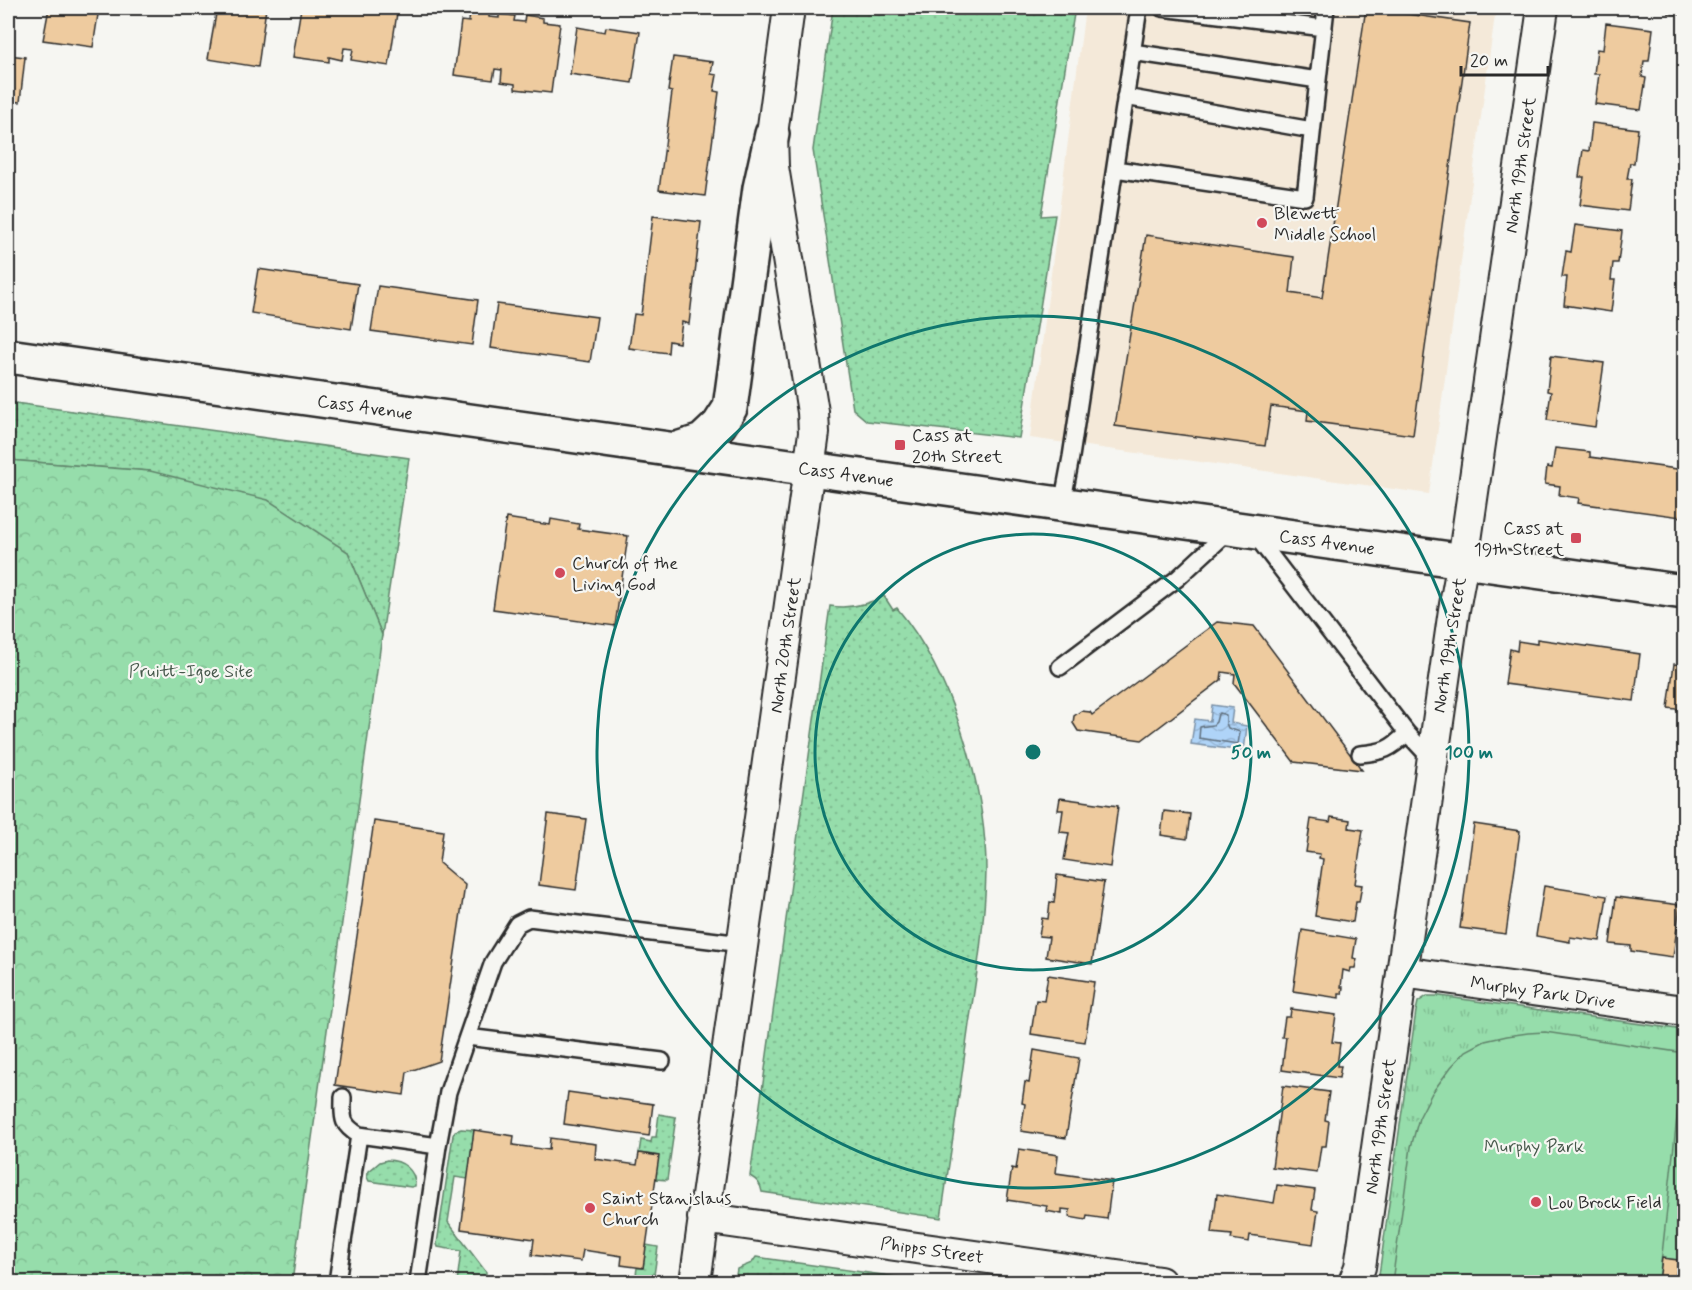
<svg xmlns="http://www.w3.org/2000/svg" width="1692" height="1290" viewBox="0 0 1692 1290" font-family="Mynerve,sans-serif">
	<defs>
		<pattern id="grass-dots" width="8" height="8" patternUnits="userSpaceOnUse" patternTransform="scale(1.5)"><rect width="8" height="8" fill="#96ddab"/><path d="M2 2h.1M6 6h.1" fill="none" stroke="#81be93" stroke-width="1.8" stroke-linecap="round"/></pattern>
		<pattern id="forest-crowns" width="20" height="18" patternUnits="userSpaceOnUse" patternTransform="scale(1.5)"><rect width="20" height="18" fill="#96ddab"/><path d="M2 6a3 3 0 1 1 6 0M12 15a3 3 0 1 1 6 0" fill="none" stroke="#81be93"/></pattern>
		<pattern id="park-tufts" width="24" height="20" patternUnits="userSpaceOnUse" patternTransform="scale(1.5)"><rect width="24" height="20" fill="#96ddab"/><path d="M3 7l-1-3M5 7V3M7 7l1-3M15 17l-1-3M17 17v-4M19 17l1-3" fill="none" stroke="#81be93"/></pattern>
		<pattern id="water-waves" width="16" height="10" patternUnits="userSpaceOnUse" patternTransform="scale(1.5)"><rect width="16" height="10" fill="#afd4f8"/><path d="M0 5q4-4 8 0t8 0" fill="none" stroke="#97b6d5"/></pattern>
	</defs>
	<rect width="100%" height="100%" fill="#f6f6f2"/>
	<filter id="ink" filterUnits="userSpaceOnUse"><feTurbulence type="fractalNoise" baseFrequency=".0167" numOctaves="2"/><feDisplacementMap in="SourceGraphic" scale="12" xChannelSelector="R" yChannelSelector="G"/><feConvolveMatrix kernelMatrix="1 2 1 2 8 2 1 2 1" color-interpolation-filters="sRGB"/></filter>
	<g filter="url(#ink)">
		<path fill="#f4e9d9" d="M 1085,8 L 1496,8 L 1429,494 L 1030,438 Z"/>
		<path fill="url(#grass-dots)" stroke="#60846b" stroke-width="1.5" d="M 833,8 L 1075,8 L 1041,216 L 1055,215 L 1019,438 L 867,421 L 853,409 L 813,150 Z
			M 8,402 L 409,458 L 382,635 L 348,552 L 150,471 L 8,460 Z
			M 884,596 L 893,610 L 897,608 C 952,674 986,786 986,871 C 985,922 977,974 969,1024 C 960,1089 951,1153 941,1218 L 762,1192 C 761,1184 757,1180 750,1176 L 830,606 C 850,609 867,605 884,596 Z
			M 659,1114 L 676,1117 L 667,1180 L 655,1179 L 658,1156 L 639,1153 L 641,1140 L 651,1142 L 652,1137 L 656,1137 Z
			M 461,1129 L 474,1130 L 468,1179 L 455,1177 L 448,1222 L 486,1272 L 485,1282 L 457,1282 L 461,1251 L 438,1247 L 437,1244 L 453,1135 L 455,1131 Z
			M 387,1160 C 402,1160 416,1170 415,1186 L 411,1187 L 369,1181 L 367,1177 L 368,1172 L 380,1162 Z
			M 646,1245 L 658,1247 L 653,1282 L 635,1282 L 637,1268 L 643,1268 Z
			M 756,1257 L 932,1282 L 735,1282 L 737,1269 L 752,1263 Z"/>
		<path fill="url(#forest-crowns)" stroke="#60846b" stroke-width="1.5" d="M 8,460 L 150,471 L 268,500 L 348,552 L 382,635 L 292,1282 L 8,1282 Z"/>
		<path fill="url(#park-tufts)" stroke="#60846b" stroke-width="1.5" d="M 1427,996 L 1440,996 L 1684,1030 L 1684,1282 L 1378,1282 L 1416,1011 L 1418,1002 Z"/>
		<path fill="#96ddab" stroke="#60846b" stroke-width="1.5" d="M 1545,1032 L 1684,1053 L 1659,1282 L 1392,1282 L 1411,1147 L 1419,1118 L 1432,1093 L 1451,1067 L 1466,1051 L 1485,1041 L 1507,1036 L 1528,1033 Z"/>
		<path fill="url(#water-waves)" stroke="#7a90a6" stroke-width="1.5" d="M 1212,705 L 1233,708 L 1231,723 L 1247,726 L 1244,751 L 1191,744 L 1195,719 L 1210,721 Z"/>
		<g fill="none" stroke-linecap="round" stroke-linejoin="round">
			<path stroke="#606f7d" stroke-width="1.5" d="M 1220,713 L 1226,715 L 1226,723 L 1228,728 L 1240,732 L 1238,744 L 1199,738 L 1200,727 L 1213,725 L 1216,722 L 1218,714 Z"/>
		</g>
		<path fill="#eecb9f" stroke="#2b2b2b" stroke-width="1.5" d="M 49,8 L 99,8 L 93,47 L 43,40 Z
			M 217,8 L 266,8 L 258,67 L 208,59 Z
			M 301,8 L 390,8 L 389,11 L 397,13 L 389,66 L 351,60 L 353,49 L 344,48 L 342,60 L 329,57 L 329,62 L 293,57 Z
			M 1366,8 L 1470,23 L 1413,435 L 1307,421 L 1308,411 L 1271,406 L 1265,446 L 1115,426 L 1146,235 L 1294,257 L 1290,293 L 1322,298 Z
			M 1669,8 L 1684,8 L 1684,15 L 1668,13 Z
			M 470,12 L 489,14 L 489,17 L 499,18 L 499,14 L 515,16 L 514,21 L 524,22 L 525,15 L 543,18 L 543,22 L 560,24 L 551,93 L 515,89 L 515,84 L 501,82 L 502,70 L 495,69 L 493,80 L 454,75 L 461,21 L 469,22 Z
			M 1606,23 L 1653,29 L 1649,61 L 1644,61 L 1642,77 L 1646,78 L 1641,110 L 1595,104 L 1599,74 L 1594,74 L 1597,49 L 1603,50 Z
			M 577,27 L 605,32 L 606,27 L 640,32 L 632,83 L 570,74 Z
			M 8,55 L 25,57 L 20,102 L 8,101 Z
			M 673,57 L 713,62 L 711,74 L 717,75 L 714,91 L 719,92 L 705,196 L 659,190 L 672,92 L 668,91 Z
			M 1592,123 L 1638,129 L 1634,163 L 1630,163 L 1627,179 L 1632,179 L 1628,211 L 1580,205 L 1584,177 L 1579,177 L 1583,150 L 1589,151 Z
			M 653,216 L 701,222 L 689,324 L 682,322 L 679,343 L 669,341 L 668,353 L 629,348 L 634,314 L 641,315 Z
			M 1575,225 L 1622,231 L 1618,263 L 1613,263 L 1611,280 L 1615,280 L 1611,312 L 1564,305 L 1567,277 L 1562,277 L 1566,251 L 1571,252 Z
			M 258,269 L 358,284 L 351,329 L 251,313 Z
			M 378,286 L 478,300 L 472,345 L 371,331 Z
			M 497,304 L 597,317 L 590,362 L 491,348 Z
			M 1551,356 L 1604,363 L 1595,427 L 1547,420 L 1551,392 L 1547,391 Z
			M 1555,448 L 1590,452 L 1590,457 L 1684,470 L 1684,492 L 1681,517 L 1578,503 L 1579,498 L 1559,495 L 1560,486 L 1545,484 L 1547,467 L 1552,468 Z
			M 506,518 L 550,525 L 551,519 L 579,524 L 578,529 L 628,536 L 615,626 L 493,609 Z
			M 1217,622 L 1254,626 L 1362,770 L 1294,762 L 1234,683 L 1235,674 L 1222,672 L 1221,680 L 1142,740 L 1078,731 L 1073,723 L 1074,716 L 1081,711 L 1090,712 L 1092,715 Z
			M 1537,639 L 1640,654 L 1634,701 L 1505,684 L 1510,649 L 1517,651 L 1518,641 L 1537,644 Z
			M 1674,664 L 1684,665 L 1684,710 L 1668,708 Z
			M 1060,798 L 1118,806 L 1110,867 L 1064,860 L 1069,833 L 1060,832 L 1063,810 L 1058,810 Z
			M 1164,811 L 1190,814 L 1187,839 L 1161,835 Z
			M 548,814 L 586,819 L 576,890 L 539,885 Z
			M 1331,817 L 1350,820 L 1349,828 L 1363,830 L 1355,884 L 1362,885 L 1359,902 L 1356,902 L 1353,922 L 1315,916 L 1323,859 L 1319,858 L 1320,854 L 1306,852 L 1311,819 L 1330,822 Z
			M 374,821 L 443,831 L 439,863 L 465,885 L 439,1061 L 407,1072 L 404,1095 L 335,1085 Z
			M 1474,824 L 1520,831 L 1506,934 L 1460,928 Z
			M 1057,875 L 1104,882 L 1092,964 L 1046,957 L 1049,937 L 1039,936 L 1042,918 L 1048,919 L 1050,902 L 1054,903 Z
			M 1544,886 L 1607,896 L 1600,941 L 1570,937 L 1570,942 L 1536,936 Z
			M 1616,897 L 1680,905 L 1673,957 L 1631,951 L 1631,946 L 1610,944 Z
			M 1302,930 L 1356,939 L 1353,958 L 1357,959 L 1355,968 L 1351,968 L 1350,972 L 1343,970 L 1341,987 L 1343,987 L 1342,994 L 1339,994 L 1339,998 L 1293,991 Z
			M 1048,975 L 1094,982 L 1085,1042 L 1031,1034 L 1036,1000 L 1044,1001 Z
			M 1291,1009 L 1336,1015 L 1332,1042 L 1340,1043 L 1337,1066 L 1341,1066 L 1339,1078 L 1282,1070 L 1286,1037 L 1282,1037 L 1285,1017 L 1290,1017 Z
			M 1034,1050 L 1079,1058 L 1066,1138 L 1021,1131 L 1025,1104 L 1022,1103 L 1025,1082 L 1029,1083 Z
			M 1283,1086 L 1329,1092 L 1325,1120 L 1329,1121 L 1326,1146 L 1321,1146 L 1317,1173 L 1272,1167 Z
			M 568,1092 L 653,1104 L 649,1136 L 564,1124 Z
			M 474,1130 L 514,1136 L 513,1145 L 549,1150 L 550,1138 L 596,1144 L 595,1159 L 637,1165 L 639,1153 L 659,1156 L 643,1268 L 621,1265 L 622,1256 L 583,1250 L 581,1261 L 532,1255 L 534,1239 L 461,1229 Z
			M 1019,1149 L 1058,1155 L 1056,1173 L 1112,1181 L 1107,1219 L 1087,1216 L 1086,1220 L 1069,1217 L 1070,1210 L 1062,1209 L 1062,1214 L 1046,1211 L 1047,1206 L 1007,1200 L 1012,1168 L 1016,1169 Z
			M 1277,1185 L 1315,1190 L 1312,1210 L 1318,1211 L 1313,1244 L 1250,1235 L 1249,1242 L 1231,1239 L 1232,1235 L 1212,1233 L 1217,1194 L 1274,1203 Z
			M 1662,1258 L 1678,1260 L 1675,1282 L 1659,1282 Z
			M 587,1274 L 631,1281 L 630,1282 L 586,1282 Z
			M 543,1277 L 578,1282 L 543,1282 Z"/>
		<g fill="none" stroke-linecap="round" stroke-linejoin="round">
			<g stroke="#2b2b2b" stroke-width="20">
				<path id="lane" d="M 1162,8 L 1324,28
					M 1132,52 L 1318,80
					M 1125,97 L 1312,130
					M 1115,169 L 1305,197 L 1326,8
					M 1062,505 L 1071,457 L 1139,8
					M 1255,535 L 1407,733 L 1432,760
					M 1060,667 L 1178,578 L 1231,529
					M 1360,754 C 1383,752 1390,750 1407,733
					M 467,1037 L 662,1061
					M 343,1097 C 343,1117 340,1124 359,1135 L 438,1146
					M 337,1282 L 359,1135
					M 418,1282 L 438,1146 L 448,1092 L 493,962 L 517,924 L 529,918 L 742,944"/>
			</g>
			<g stroke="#2b2b2b" stroke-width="34">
				<path id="street" d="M 1402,972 L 1684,1011
					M 703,1218 L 1160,1282
					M 695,1282 L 814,433 L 813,412 L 773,167 L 772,134 L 789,8
					M 1354,1282 L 1360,1267 L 1454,610 L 1463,561 L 1543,8"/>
			</g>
			<g stroke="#2b2b2b" stroke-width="38">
				<path id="secondary" d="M 8,356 L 1684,592
					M 674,450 L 702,441 L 719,425 L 730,408 L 760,188 L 772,134"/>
			</g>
			<use href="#lane" stroke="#f6f6f2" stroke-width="15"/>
			<use href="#street" stroke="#f6f6f2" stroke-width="30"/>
			<use href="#secondary" stroke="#f6f6f2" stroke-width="33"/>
		</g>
	</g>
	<g fill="none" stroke="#0f766e" stroke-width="3">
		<circle cx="1033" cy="752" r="218"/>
		<circle cx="1033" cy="752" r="436"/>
	</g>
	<g fill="#d1495b" stroke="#f6f6f2" stroke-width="2">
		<circle cx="1262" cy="223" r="6"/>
		<rect x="894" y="439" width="12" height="12" rx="3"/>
		<rect x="1570" y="532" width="12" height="12" rx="3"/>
		<circle cx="560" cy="573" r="6"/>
		<circle cx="1536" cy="1202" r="6"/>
		<circle cx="590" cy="1208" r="6"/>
	</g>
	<g text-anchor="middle" stroke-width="4.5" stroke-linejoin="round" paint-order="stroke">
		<g font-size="18" fill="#2b2b2b" stroke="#f6f6f2">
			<text transform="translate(1520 165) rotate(-82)" y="6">North 19th Street</text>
			<text transform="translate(365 407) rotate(8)" y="6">Cass Avenue</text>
			<text transform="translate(846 474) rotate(8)" y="6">Cass Avenue</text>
			<text transform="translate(1327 542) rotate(8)" y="6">Cass Avenue</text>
			<text transform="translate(785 645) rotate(-82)" y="6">North 20th Street</text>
			<text transform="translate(1449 645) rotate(-81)" y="6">North 19th Street</text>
			<text transform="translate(1543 992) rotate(8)" y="6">Murphy Park Drive</text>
			<text transform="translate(1380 1126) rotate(-82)" y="6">North 19th Street</text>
			<text transform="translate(932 1250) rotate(8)" y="6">Phipps Street</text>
		</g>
		<g font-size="18" fill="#2b2b2b" stroke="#f6f6f2" text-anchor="start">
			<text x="1274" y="219">Blewett<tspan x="1274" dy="21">Middle School</tspan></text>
			<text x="912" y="441">Cass at<tspan x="912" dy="21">20th Street</tspan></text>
			<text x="1564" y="534" text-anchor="end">Cass at<tspan x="1564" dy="21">19th Street</tspan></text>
			<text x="572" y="569">Church of the<tspan x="572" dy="21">Living God</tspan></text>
			<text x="602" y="1204">Saint Stanislaus<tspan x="602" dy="21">Church</tspan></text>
			<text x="1548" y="1208">Lou Brock Field</text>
		</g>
		<g font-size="18" fill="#46584b" stroke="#f6f6f2">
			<text x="191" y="677">Pruitt-Igoe Site</text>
			<text x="1534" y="1152">Murphy Park</text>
		</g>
	</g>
	<circle cx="1033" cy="752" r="9" fill="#0f766e" stroke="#f6f6f2" stroke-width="3"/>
	<g font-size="18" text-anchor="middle" font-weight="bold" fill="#0f766e" stroke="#f6f6f2" stroke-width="4.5" stroke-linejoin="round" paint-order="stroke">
		<text x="1251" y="758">50 m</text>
		<text x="1469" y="758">100 m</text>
	</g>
	<rect width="1692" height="1290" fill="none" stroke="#f6f6f2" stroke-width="30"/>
	<rect x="15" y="15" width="1662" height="1260" fill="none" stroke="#2b2b2b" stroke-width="2" filter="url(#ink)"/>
	<path d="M1461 66v9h87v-9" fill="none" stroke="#2b2b2b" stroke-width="3"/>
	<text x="1470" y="66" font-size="18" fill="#2b2b2b" stroke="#f6f6f2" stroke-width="4.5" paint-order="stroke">20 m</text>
</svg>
